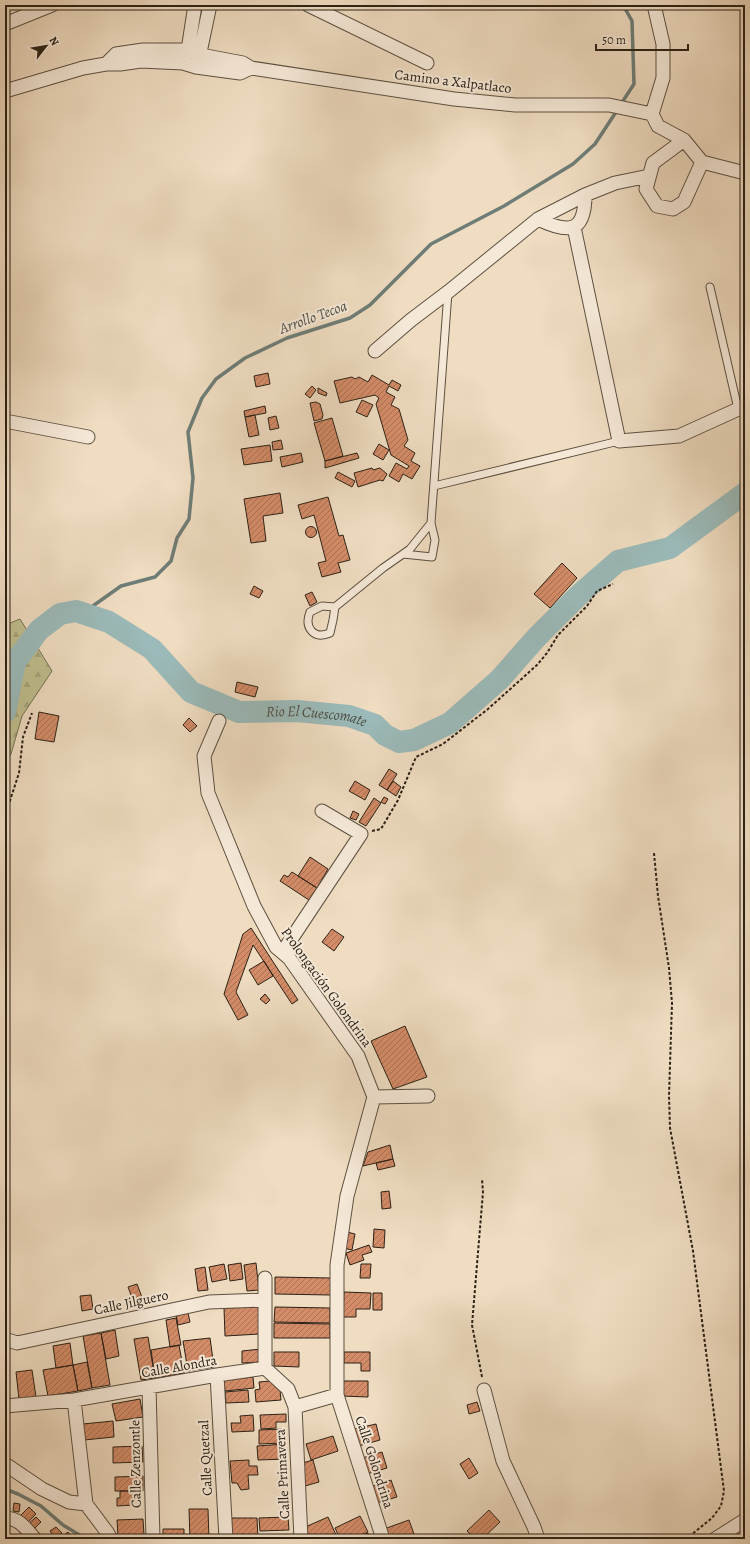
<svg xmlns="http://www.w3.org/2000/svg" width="750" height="1544" viewBox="0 0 750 1544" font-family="Alegreya,serif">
	<defs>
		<pattern id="forest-firs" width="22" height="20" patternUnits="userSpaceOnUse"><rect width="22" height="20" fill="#c0be8e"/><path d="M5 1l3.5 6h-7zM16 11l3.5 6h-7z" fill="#a5a37a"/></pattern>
		<pattern id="building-hatch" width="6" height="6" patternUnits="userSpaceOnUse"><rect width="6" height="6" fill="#d48c68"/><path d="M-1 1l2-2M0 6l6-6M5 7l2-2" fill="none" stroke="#ac7254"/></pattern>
	</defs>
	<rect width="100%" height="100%" fill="#efdcc1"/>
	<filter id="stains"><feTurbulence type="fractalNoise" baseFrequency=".005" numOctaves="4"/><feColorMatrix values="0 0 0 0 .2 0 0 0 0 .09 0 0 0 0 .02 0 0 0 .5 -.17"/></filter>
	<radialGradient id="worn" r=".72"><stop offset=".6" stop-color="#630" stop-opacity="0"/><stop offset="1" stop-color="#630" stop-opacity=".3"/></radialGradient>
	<path fill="url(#forest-firs)" stroke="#767052" d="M 20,619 L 52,671 L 22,716 L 11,754 L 5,763 L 5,625 Z"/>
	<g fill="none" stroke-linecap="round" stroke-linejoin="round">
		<path stroke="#6e7d77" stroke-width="3.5" d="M 621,104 L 634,84 L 632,21 L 623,5
			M 76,611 L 90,608 L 121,586 L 155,577 L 171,561 L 177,538 L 189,519 L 193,478 L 188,432 L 202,398 L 216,379 L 245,358 L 287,338 L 350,318 L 370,305 L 431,244 L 504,206 L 573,164 L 595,144 L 618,109
			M 5,1489 L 18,1494 L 41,1506 L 63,1525 L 86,1539"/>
		<path stroke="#9bbab9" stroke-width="22" id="s1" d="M 5,712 L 15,662 L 39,630 L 60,614 L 76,611 L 109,622 L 152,649 L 191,692 L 239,712 L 297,711 L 349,716 L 375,725 L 385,735 L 399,742 L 414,740 L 450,723 L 500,679 L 536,638 L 579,595 L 618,561 L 670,548 L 745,493"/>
	</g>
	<path fill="url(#building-hatch)" stroke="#2b2115" d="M 268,373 L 270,384 L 256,387 L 254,376 Z
		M 372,375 L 389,385 L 392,380 L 401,385 L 398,391 L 389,386 L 386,392 L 395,397 L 391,405 L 399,409 L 408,440 L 404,446 L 415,453 L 411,461 L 420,466 L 412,479 L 403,474 L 399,482 L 389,476 L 396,463 L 407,469 L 409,466 L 391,455 L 376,404 L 379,398 L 375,395 L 340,403 L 334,381 L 352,377 L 355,379 L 359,377 L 368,382 Z
		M 312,386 L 316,390 L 310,398 L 305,394 Z
		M 318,388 L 327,393 L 326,396 L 318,393 Z
		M 362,400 L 373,405 L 367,417 L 356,412 Z
		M 316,402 L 320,404 L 323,415 L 322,419 L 314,421 L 310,403 Z
		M 265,406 L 266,413 L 245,417 L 244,411 Z
		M 255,415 L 259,435 L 249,437 L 245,417 Z
		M 276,416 L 279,428 L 270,430 L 268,418 Z
		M 332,418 L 343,456 L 325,461 L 314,423 Z
		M 281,440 L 283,449 L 273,450 L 272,442 Z
		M 379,444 L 389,450 L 383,460 L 373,454 Z
		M 270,445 L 272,461 L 244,465 L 241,449 Z
		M 301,453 L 303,462 L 282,467 L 280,457 Z
		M 357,453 L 359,458 L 325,468 L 325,461 Z
		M 372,468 L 373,470 L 380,468 L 387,474 L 383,481 L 380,480 L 358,487 L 354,473 Z
		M 338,472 L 355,481 L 352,487 L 335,478 Z
		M 280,493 L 283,513 L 263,516 L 266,541 L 251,543 L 244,499 Z
		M 328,497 L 339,536 L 343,535 L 350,560 L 338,563 L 341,572 L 322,577 L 318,563 L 326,561 L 314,515 L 302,519 L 298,505 Z
		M305.5 532a5.5 5.5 0 1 1 11 0a5.5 5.5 0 1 1-11 0Z
		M 562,563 L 577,578 L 550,608 L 534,594 Z
		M 254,586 L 263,591 L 259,598 L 250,594 Z
		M 312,592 L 317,602 L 310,606 L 305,595 Z
		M 237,682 L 258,687 L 255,697 L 235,692 Z
		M 39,712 L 59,716 L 54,742 L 35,739 Z
		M 189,718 L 197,726 L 190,732 L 183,725 Z
		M 389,769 L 397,774 L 387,790 L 379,785 Z
		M 355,781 L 370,790 L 365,800 L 349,791 Z
		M 393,781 L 401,787 L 396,796 L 387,790 Z
		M 384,797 L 388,799 L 385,804 L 381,802 Z
		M 374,798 L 381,803 L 366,826 L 359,822 Z
		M 353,811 L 359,814 L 356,820 L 350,818 Z
		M 310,857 L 328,869 L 317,888 L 298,876 Z
		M 292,872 L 317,888 L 309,900 L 280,881 L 284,875 L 288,877 Z
		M 251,928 L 298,1000 L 292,1004 L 253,945 L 236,992 L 248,1015 L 238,1020 L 224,994 L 243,934 Z
		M 332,929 L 344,937 L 334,951 L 322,942 Z
		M 264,961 L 273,976 L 258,985 L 249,970 Z
		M 265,994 L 270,1000 L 266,1004 L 260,999 Z
		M 405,1026 L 427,1077 L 393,1089 L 371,1041 Z
		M 390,1145 L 393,1159 L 363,1166 L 368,1152 Z
		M 393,1159 L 395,1166 L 378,1170 L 376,1163 Z
		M 389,1191 L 391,1208 L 382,1209 L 381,1192 Z
		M 374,1229 L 385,1230 L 384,1248 L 373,1247 Z
		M 347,1232 L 355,1234 L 352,1250 L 343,1248 Z
		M 369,1245 L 372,1252 L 362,1255 L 364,1260 L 350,1265 L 346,1253 Z
		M 241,1263 L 243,1279 L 230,1281 L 228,1265 Z
		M 256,1263 L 259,1290 L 247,1291 L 244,1265 Z
		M 224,1264 L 227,1279 L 212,1282 L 209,1267 Z
		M 361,1264 L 371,1264 L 370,1278 L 360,1278 Z
		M 205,1267 L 208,1290 L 198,1291 L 195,1269 Z
		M 275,1277 L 331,1278 L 331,1295 L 275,1294 Z
		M 137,1284 L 143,1300 L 134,1303 L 128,1287 Z
		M 344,1292 L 371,1293 L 370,1309 L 356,1309 L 356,1317 L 343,1317 Z
		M 373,1293 L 382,1293 L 382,1310 L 373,1310 Z
		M 91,1295 L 93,1309 L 82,1311 L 80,1296 Z
		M 259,1307 L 260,1334 L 225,1336 L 224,1308 Z
		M 275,1307 L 330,1308 L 330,1323 L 274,1322 Z
		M 188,1313 L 190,1322 L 178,1325 L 176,1315 Z
		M 176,1318 L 181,1345 L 170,1347 L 166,1320 Z
		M 274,1323 L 330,1324 L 330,1338 L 274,1338 Z
		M 115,1330 L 119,1356 L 106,1359 L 101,1333 Z
		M 101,1333 L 110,1385 L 92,1388 L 83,1336 Z
		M 148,1337 L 155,1378 L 141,1380 L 134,1339 Z
		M 210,1338 L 214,1367 L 188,1371 L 183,1341 Z
		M 70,1343 L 73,1365 L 56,1368 L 53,1346 Z
		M 179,1345 L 184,1373 L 155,1378 L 151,1350 Z
		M 261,1349 L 262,1362 L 242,1363 L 242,1351 Z
		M 274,1352 L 299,1352 L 299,1367 L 274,1366 Z
		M 344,1352 L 370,1352 L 370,1371 L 361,1371 L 361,1363 L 344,1363 Z
		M 87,1362 L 92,1388 L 78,1391 L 73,1365 Z
		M 73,1365 L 78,1391 L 48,1396 L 43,1370 Z
		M 32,1370 L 36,1397 L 19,1399 L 16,1372 Z
		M 253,1377 L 254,1388 L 225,1391 L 224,1380 Z
		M 270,1381 L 280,1390 L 281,1400 L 256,1402 L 255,1390 L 260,1389 L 259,1382 Z
		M 341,1381 L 368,1381 L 368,1397 L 341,1396 Z
		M 248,1390 L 249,1402 L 226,1403 L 225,1392 Z
		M 140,1399 L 143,1417 L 116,1421 L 112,1404 Z
		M 477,1402 L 480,1411 L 469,1414 L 467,1405 Z
		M 286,1414 L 286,1422 L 276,1422 L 276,1428 L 261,1429 L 260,1415 Z
		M 253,1415 L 254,1431 L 232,1432 L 231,1423 L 241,1423 L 240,1416 Z
		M 113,1421 L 114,1437 L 84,1440 L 83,1424 Z
		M 376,1424 L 380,1440 L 355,1447 L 350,1430 Z
		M 284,1429 L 284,1443 L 259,1444 L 259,1430 Z
		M 333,1436 L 338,1451 L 311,1460 L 306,1444 Z
		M 285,1444 L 286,1459 L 258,1460 L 257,1446 Z
		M 142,1446 L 143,1462 L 113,1463 L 113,1447 Z
		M 382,1452 L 387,1468 L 363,1475 L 359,1459 Z
		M 469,1458 L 478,1473 L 469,1479 L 460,1464 Z
		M 249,1460 L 249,1466 L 257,1466 L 258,1475 L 248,1475 L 249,1489 L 241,1490 L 237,1483 L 232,1483 L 230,1461 Z
		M 313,1460 L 319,1482 L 305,1486 L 299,1464 Z
		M 143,1476 L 143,1491 L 115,1491 L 115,1477 Z
		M 391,1480 L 397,1497 L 373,1504 L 368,1488 Z
		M 120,1491 L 136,1491 L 137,1500 L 133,1500 L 133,1505 L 117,1506 L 117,1498 L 120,1498 Z
		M 5,1492 L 9,1492 L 8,1513 L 5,1513 Z
		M 14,1503 L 20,1504 L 19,1512 L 13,1511 Z
		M 29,1507 L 36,1514 L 26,1524 L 19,1517 Z
		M 189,1509 L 208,1509 L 209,1539 L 190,1539 Z
		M 489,1510 L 500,1522 L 482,1539 L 475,1539 L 467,1531 Z
		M 360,1516 L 368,1532 L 353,1539 L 340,1539 L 335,1528 Z
		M 36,1517 L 41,1522 L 32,1531 L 27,1525 Z
		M 288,1517 L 289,1530 L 260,1531 L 259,1518 Z
		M 328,1517 L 336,1535 L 328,1539 L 307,1539 L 303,1528 Z
		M 229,1518 L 257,1518 L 258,1539 L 229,1539 Z
		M 143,1519 L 144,1535 L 118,1536 L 117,1520 Z
		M 409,1520 L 414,1534 L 402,1539 L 388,1539 L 384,1529 Z
		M 56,1527 L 62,1533 L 55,1538 L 50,1531 Z
		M 163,1529 L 184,1529 L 184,1539 L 163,1539 Z
		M 68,1532 L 73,1539 L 58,1539 Z
		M 368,1533 L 371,1539 L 355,1539 Z"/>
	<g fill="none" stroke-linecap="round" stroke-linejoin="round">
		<g stroke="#5c5040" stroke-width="9">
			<path id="service" d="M 710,287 L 738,409
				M 434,486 L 619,441
				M 403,554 L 410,549 L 431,523
				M 335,607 L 333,620 L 330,633 C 313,640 304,627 310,612 L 322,606 L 335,607 L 383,568 L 403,554 L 432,557 L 435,540 L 431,523 L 448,292"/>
		</g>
		<g stroke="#5c5040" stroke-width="15">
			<path id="minor" d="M 308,5 L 427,63
				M 5,24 L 52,5
				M 185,58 L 188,50 L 195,5
				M 198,62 L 210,5
				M 106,64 L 116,54 L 143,50 L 188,50 L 201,55 L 243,63 L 251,68 L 454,99 L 515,105 L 609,105 L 652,114
				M 5,91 L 83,68 L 106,64 L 120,64 L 141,61 L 183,63 L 196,67 L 240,73 L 251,68
				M 652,114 L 658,126 L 684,140 L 702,162 L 745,173
				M 652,114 L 663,78 L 663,44 L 654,5
				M 684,140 L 653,163 L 646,189 L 657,206 L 673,209 L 684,202 L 702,162
				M 538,219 C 569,234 585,233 585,195
				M 574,227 L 619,441 L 679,436 L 745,406
				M 375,351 L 411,320 L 448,292 L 538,219 L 585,195 L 615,183 L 649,176
				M 5,421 L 88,437
				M 219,721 L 204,756 L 208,793 L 254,906 L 276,947 L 289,958 L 358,1056 L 374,1097 L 347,1196 L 337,1265 L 337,1395 L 383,1539
				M 289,958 L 286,947 L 361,834 L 322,811
				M 374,1097 L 428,1096
				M 265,1278 L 265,1368
				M 5,1339 L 17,1343 L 209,1302 L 265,1300
				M 265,1368 L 288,1389 L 295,1407 L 301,1539
				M 217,1375 L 226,1539
				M 149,1387 L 153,1539
				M 484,1390 L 503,1461 L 534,1527 L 538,1539
				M 74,1400 L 86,1504
				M 5,1406 L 74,1400 L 217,1375 L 265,1368
				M 295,1407 L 337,1395
				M 5,1464 L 42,1489 L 69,1502 L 86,1504
				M 86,1504 L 107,1532 L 111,1539
				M 5,1518 C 21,1519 25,1528 35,1539
				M 715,1539 L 745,1520"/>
		</g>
		<path stroke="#2b2115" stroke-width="2" stroke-dasharray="3 2" stroke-linecap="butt" d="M 5,816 L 19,773 L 23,737 L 32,713
			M 372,831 L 381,829 L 398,800 L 416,757 L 443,744 L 488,709 L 537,665 L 547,653 L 558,635 L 587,606 L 597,591 L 613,584
			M 654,853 L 658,896 L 669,968 L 672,1003 L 669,1096 L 670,1128 L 693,1251 L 724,1491 L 721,1506 L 712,1518 L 686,1539
			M 482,1377 L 472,1325 L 483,1192 L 482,1179"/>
		<use href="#service" stroke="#f5e8d7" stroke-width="7"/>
		<use href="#minor" stroke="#f5e8d7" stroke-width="13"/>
	</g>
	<g text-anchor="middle" stroke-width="4" stroke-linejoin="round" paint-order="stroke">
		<g font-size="14" fill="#2b2115" stroke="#f5e8d7">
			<text transform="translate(453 81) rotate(7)" y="5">Camino a Xalpatlaco</text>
			<text transform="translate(327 987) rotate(54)" y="5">Prolongación Golondrina</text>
			<text transform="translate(131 1302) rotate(-12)" y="5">Calle Jilguero</text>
			<text transform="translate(179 1366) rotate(-10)" y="5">Calle Alondra</text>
			<text transform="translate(205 1458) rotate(-93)" y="5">Calle Quetzal</text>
			<text transform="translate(375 1462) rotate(72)" y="5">Calle Golondrina</text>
			<text transform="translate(135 1464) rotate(-91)" y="5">Calle Zenzontle</text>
			<text transform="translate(282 1474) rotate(-93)" y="5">Calle Primavera</text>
		</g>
		<g font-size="15" font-style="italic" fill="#4d4f46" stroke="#f5e8d7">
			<text transform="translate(313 317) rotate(-20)" y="5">Arrollo Tecoa</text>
			<text dy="5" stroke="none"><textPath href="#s1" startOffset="407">Rio El Cuescomate</textPath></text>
		</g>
	</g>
	<rect width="750" height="1544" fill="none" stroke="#efdcc1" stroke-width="20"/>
	<rect x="6" y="6" width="738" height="1532" fill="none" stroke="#2b2115" stroke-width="2"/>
	<rect x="10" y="10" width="730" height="1524" fill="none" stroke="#2b2115"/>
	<g transform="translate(46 46) rotate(59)" stroke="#f5e8d7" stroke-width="3" paint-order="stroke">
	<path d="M0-3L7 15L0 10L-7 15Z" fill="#2b2115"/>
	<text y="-6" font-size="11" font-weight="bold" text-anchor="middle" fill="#2b2115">N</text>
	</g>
	<path d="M596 44v6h92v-6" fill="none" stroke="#2b2115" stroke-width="2"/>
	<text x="602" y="44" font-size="12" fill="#2b2115" stroke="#f5e8d7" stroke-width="3" paint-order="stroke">50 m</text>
	<rect width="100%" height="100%" filter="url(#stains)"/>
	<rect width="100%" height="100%" fill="url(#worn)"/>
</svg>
